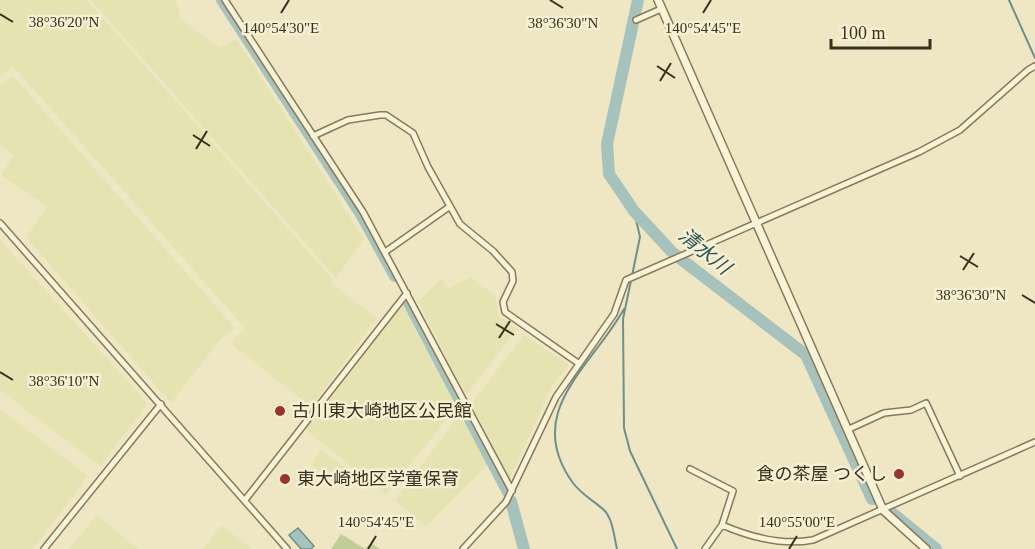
<svg xmlns="http://www.w3.org/2000/svg" width="1035" height="549" viewBox="0 0 1035 549" font-family="'Times New Roman','Noto Sans JP',serif">
	<rect width="100%" height="100%" fill="#efe7c4"/>
	<path fill="#e4e3b1" d="M 0,0 L 87,0 L 332,279 L 331,283 L 377,318 L 311,407 L 234,346 L 232,341 L 245,328 L 13,66 L 0,76 Z
		M 91,0 L 174,0 L 178,5 L 180,18 L 219,48 L 234,40 L 238,41 L 364,239 L 336,278 Z
		M 13,76 L 235,328 L 219,341 L 171,403 L 26,237 L 47,207 L 1,175 L 14,155 L 0,144 L 0,85 Z
		M 0,240 L 148,404 L 100,466 L 0,390 Z
		M 470,277 L 496,296 L 498,315 L 517,329 L 466,395 L 418,302 L 441,278 L 449,288 Z
		M 403,305 L 457,407 L 386,494 L 306,430 Z
		M 524,335 L 569,365 L 552,386 L 510,478 L 471,404 Z
		M 0,409 L 88,476 L 33,549 L 0,549 Z
		M 460,414 L 489,464 L 426,526 L 395,500 Z
		M 321,450 L 355,475 L 344,490 L 311,464 Z
		M 97,515 L 138,549 L 69,549 Z
		M 221,525 L 252,549 L 203,549 Z"/>
	<path fill="#c0cd97" d="M 341,534 L 365,549 L 371,543 L 380,549 L 331,549 Z"/>
	<path fill="#a6c2bd" stroke="#6c908c" stroke-width="1.5" d="M 298,528 L 314,546 L 311,549 L 301,549 L 289,535 Z"/>
	<g fill="none" stroke-linecap="round" stroke-linejoin="round">
		<path stroke="#6c908c" stroke-width="2" d="M 1009,0 L 1035,58
			M 634,211 L 640,237 L 623,319 L 624,428 L 630,451 L 677,549
			M 617,549 C 614,537 613,519 604,510 C 593,500 582,495 573,483 C 522,412 591,368 624,309"/>
		<path stroke="#a6c2bd" stroke-width="12" d="M 222,0 L 361,214 L 395,276
			M 638,0 L 607,144 L 609,174 L 634,211 L 673,253 L 806,355 L 872,499
			M 408,301 L 508,492
			M 511,501 L 524,549
			M 892,513 L 936,549"/>
		<g stroke="#89795a" stroke-width="8">
			<path id="minor" d="M 225,0 L 363,212 L 512,491
				M 636,20 L 661,9
				M 313,136 L 348,120 L 380,115 L 386,115 L 413,133 L 428,167 L 460,224 L 493,251 L 512,272 L 513,281 L 503,302 L 505,312 L 578,363
				M 0,223 L 287,549
				M 385,252 L 449,207
				M 847,430 L 884,413 L 911,410 L 926,403 L 960,476
				M 690,469 L 733,491 L 722,525
				M 245,500 L 407,293
				M 44,549 L 161,404
				M 463,549 L 506,502 L 556,397 L 614,314 L 626,280 L 919,152 L 960,130 L 1028,70 L 1035,66
				M 705,549 L 722,525 C 750,537 782,546 813,540 L 1035,442"/>
		</g>
		<g stroke="#89795a" stroke-width="10">
			<path id="tertiary" d="M 658,0 L 883,510 L 926,549"/>
		</g>
		<use href="#minor" stroke="#f9f3d7" stroke-width="5"/>
		<use href="#tertiary" stroke="#f9f3d7" stroke-width="7"/>
	</g>
	<path fill="none" stroke="#392f1e" stroke-width="2" d="M 550,0 L 563,8M 281,13 L 289,0M 703,13 L 711,0M 0,14 L 13,22M 657,66 L 675,78M 660,81 L 671,63M 193,135 L 210,146M 196,149 L 207,131M 960,256 L 978,267M 963,270 L 974,253M 1022,295 L 1035,303M 496,324 L 514,335M 499,338 L 510,321M 0,372 L 13,380M 368,549 L 376,536M 789,549 L 797,536"/>
	<g fill="#993629" stroke="#f6f0d3" stroke-width="2">
		<circle cx="280" cy="411" r="6"/>
		<circle cx="899" cy="474" r="6"/>
		<circle cx="285" cy="479" r="6"/>
	</g>
	<g text-anchor="middle" stroke-width="5" stroke-linejoin="round" paint-order="stroke">
		<g font-size="18" fill="#392f1e" stroke="#f6f0d3" text-anchor="start">
			<text x="292" y="417">古川東大崎地区公民館</text>
			<text x="887" y="480" text-anchor="end">食の茶屋 つくし</text>
			<text x="297" y="485">東大崎地区学童保育</text>
		</g>
		<g font-size="20" font-style="italic" fill="#2d5659" stroke="#f6f0d3">
			<text transform="translate(705 251) rotate(39)" y="7">清水川</text>
		</g>
	</g>
	<g font-size="15" text-anchor="middle" fill="#392f1e" stroke="#f6f0d3" stroke-width="5" stroke-linejoin="round" paint-order="stroke">
		<text x="64" y="27">38°36'20"N</text>
		<text x="563" y="28">38°36'30"N</text>
		<text x="281" y="33">140°54'30"E</text>
		<text x="703" y="33">140°54'45"E</text>
		<text x="971" y="300">38°36'30"N</text>
		<text x="64" y="386">38°36'10"N</text>
		<text x="376" y="527">140°54'45"E</text>
		<text x="797" y="527">140°55'00"E</text>
	</g>
	<path d="M831 39v9h99v-9" fill="none" stroke="#392f1e" stroke-width="3"/>
	<text x="840" y="39" font-size="18" fill="#392f1e" stroke="#f6f0d3" stroke-width="4.5" paint-order="stroke">100 m</text>
</svg>
